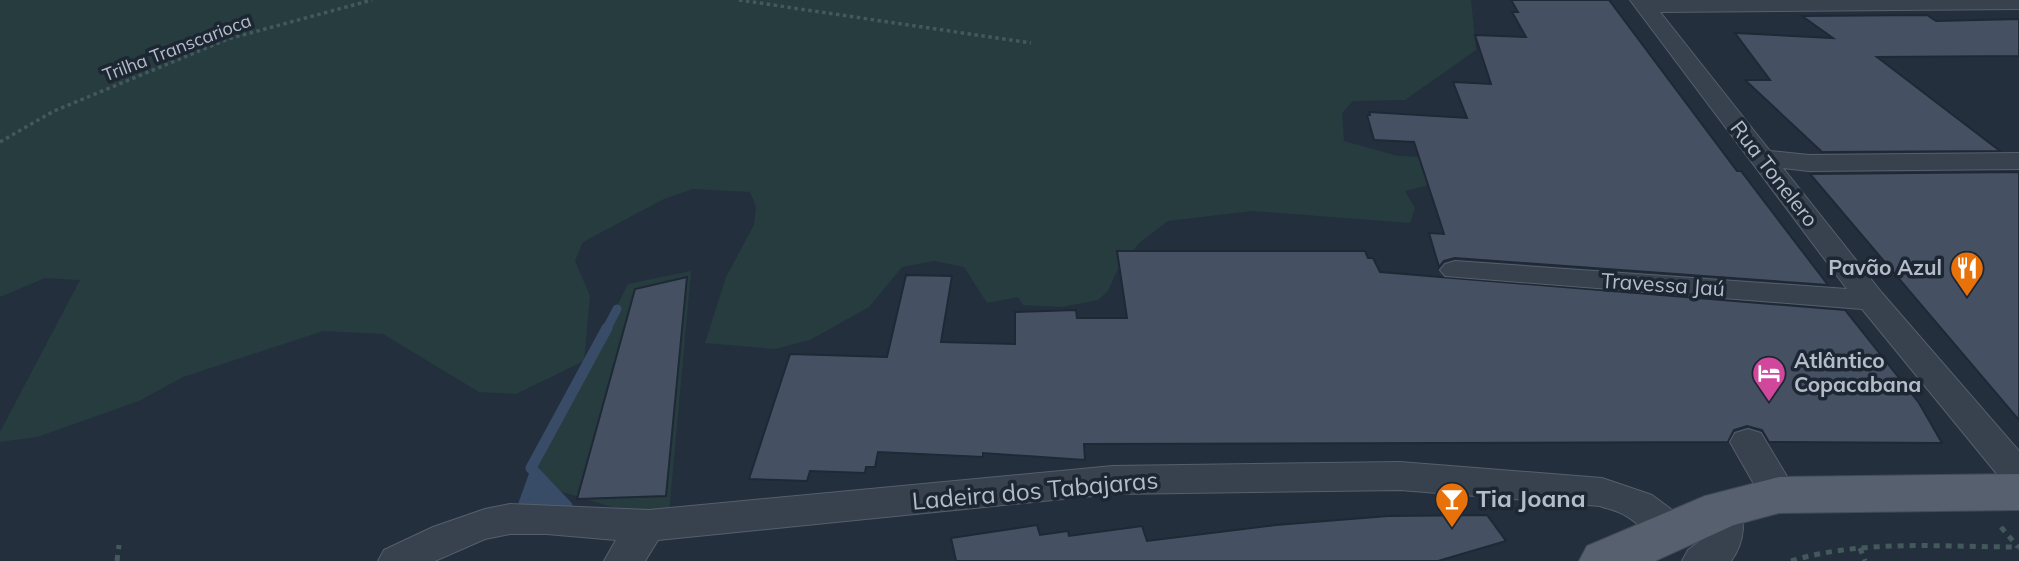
<svg xmlns="http://www.w3.org/2000/svg" width="2019" height="561" viewBox="0 0 2019 561" font-family="Mulish,sans-serif">
	<rect width="100%" height="100%" fill="#242f3e"/>
	<path fill="#263c3f" d="M 0,0 L 1471,0 L 1476,50 L 1405,100 L 1353,101 L 1342,113 L 1344,141 L 1398,156 L 1429,157 L 1453,179 L 1405,191 L 1415,208 L 1410,223 L 1252,211 L 1168,221 L 1139,243 L 1117,271 L 1108,291 L 1098,300 L 1062,307 L 1023,305 L 1018,297 L 987,303 L 964,267 L 934,261 L 902,267 L 869,307 L 810,340 L 775,349 L 705,343 L 726,277 L 754,225 L 756,207 L 750,192 L 693,189 L 664,199 L 583,242 L 575,261 L 590,296 L 584,361 L 516,394 L 479,392 L 383,334 L 323,331 L 183,377 L 139,401 L 37,437 L 0,442 L 0,432 L 80,280 L 45,278 L 0,297 Z
		M 691,271 L 668,524 L 530,482 L 628,284 Z"/>
	<path fill="#394c67" d="M 531,468 L 567,505 L 567,518 L 513,518 Z"/>
	<g fill="none" stroke-linecap="round" stroke-linejoin="round">
		<path stroke="#394c67" stroke-width="9" d="M 606,330 L 617,309"/>
		<path stroke="#394c67" stroke-width="11" d="M 567,506 L 531,468 L 607,328"/>
	</g>
	<path fill="#455162" stroke="#1f2835" stroke-width="2" d="M 1511,0 L 1609,0 L 1737,171 L 1741,171 L 1828,285 L 1455,258 L 1444,261 L 1439,267 L 1429,233 L 1444,234 L 1414,142 L 1374,140 L 1367,115 L 1370,115 L 1369,112 L 1467,118 L 1453,82 L 1491,84 L 1475,35 L 1526,37 L 1512,12 L 1518,12 Z
		M 1927,15 L 1936,21 L 2019,19 L 2019,56 L 1877,57 L 2000,151 L 1822,152 L 1745,80 L 1770,80 L 1735,33 L 1833,38 L 1802,16 Z
		M 2019,172 L 2019,420 L 1810,174 Z
		M 1117,251 L 1365,251 L 1368,258 L 1373,258 L 1380,272 L 1845,310 L 1919,403 L 1942,443 L 1769,442 L 1762,430 L 1747,426 L 1734,430 L 1728,442 L 1084,444 L 1085,460 L 983,453 L 983,457 L 878,452 L 875,467 L 866,467 L 865,473 L 810,471 L 807,481 L 749,479 L 790,354 L 887,357 L 906,275 L 952,276 L 941,342 L 1015,344 L 1015,312 L 1076,310 L 1077,318 L 1127,318 Z
		M 687,277 L 666,496 L 577,499 L 635,289 Z
		M 1487,515 L 1506,541 L 1438,561 L 956,561 L 951,538 L 1037,525 L 1040,535 L 1068,531 L 1069,536 L 1142,526 L 1147,541 L 1276,525 L 1388,516 Z"/>
	<g fill="none" stroke-linecap="round" stroke-linejoin="round">
		<g stroke="#565f6c" stroke-width="2">
			<path id="minor" d="M 1630,0 L 2019,0 L 2019,9 L 1660,12 L 1770,151 L 1809,155 L 2019,153 L 2019,169 L 1809,171 L 1783,168 L 1882,293 L 2019,451 L 2019,489 L 2006,485 L 1862,309 L 1445,276 L 1440,270 L 1445,264 L 1455,261 L 1847,289 Z
				M 1748,429 L 1761,433 L 1798,495 L 1792,505 L 1779,509 L 1766,505 L 1730,442 L 1735,433 Z
				M 1400,462 L 1602,478 L 1652,495 L 1684,519 L 1689,530 L 1684,541 C 1653,550 1649,529 1626,516 C 1619,511 1608,509 1600,506 L 1400,490 L 1113,494 L 658,540 L 645,561 L 604,561 L 616,540 L 547,534 L 510,534 L 485,539 L 435,561 L 378,561 L 384,550 L 433,527 L 485,509 L 510,504 L 649,510 L 1113,466 Z
				M 1722,494 L 1735,499 C 1747,519 1745,542 1731,561 L 1682,561 L 1688,550 L 1704,538 L 1703,509 L 1709,499 Z"/>
		</g>
		<g stroke="#414a57" stroke-width="2">
			<path id="major" d="M 2019,474 L 2019,510 L 1779,513 L 1734,525 L 1655,561 L 1579,561 L 1587,546 L 1705,496 L 1779,477 Z"/>
		</g>
		<path stroke="#44595c" stroke-width="3.5" stroke-dasharray="3.5 3.5" stroke-linecap="butt" d="M 739,0 L 1031,43
			M 0,142 L 54,111 L 228,39 L 372,0"/>
		<path stroke="#44595c" stroke-width="5" stroke-dasharray="6 6" stroke-linecap="butt" d="M 2001,527 L 2018,547
			M 1860,548 L 1865,561
			M 117,561 L 119,545
			M 1791,561 C 1863,539 1944,547 2019,547"/>
		<use href="#minor" fill="#38414e" fill-rule="evenodd"/>
		<use href="#major" fill="#56606e" fill-rule="evenodd"/>
	</g>
	<defs>
		<g id="restaurant-pin" transform="scale(1.75)"><path d="M0 17L-7.5 6A9.5 9.5 0 1 1 7.5 6Z" fill="#e8710a" stroke="#1d2633"/><path d="M-5-6h1v4h1v-4h1v4h1v-4h1v5L-1.5 .5V6h-2V.5L-5-1ZM5-6V6H3V1.5H1.5Q1.5-4 5-6Z" fill="#fff"/></g>
		<g id="hotel-pin" transform="scale(1.75)"><path d="M0 17L-7.5 6A9.5 9.5 0 1 1 7.5 6Z" fill="#d1479c" stroke="#1d2633"/><path d="M-6-4.5h1.5V1H6V5H4.5V3h-9V5H-6ZM-4 0a1.8 1.8 0 1 1 3.6 0ZM.5 0V-2.5h3Q6-2.5 6 0Z" fill="#fff"/></g>
		<g id="bar-pin" transform="scale(1.75)"><path d="M0 17L-7.5 6A9.5 9.5 0 1 1 7.5 6Z" fill="#e8710a" stroke="#1d2633"/><path d="M-6-5H6L.8 .8V4.5H3.5V6h-7V4.5H-.8V.8Z" fill="#fff"/></g>
	</defs>
	<g fill-rule="evenodd">
		<use href="#restaurant-pin" x="1967" y="268"/>
		<use href="#hotel-pin" x="1769" y="373"/>
		<use href="#bar-pin" x="1452" y="499"/>
	</g>
	<g text-anchor="middle" stroke-width="7" stroke-linejoin="round" paint-order="stroke">
		<g font-size="18" fill="#b4bcc9" stroke="#1d2633">
			<text transform="translate(177 48) rotate(-21)" y="6">Trilha Transcarioca</text>
		</g>
		<g font-size="21" fill="#b4bcc9" stroke="#1d2633">
			<text transform="translate(1774 174) rotate(52)" y="7">Rua Tonelero</text>
			<text transform="translate(1663 285) rotate(4)" y="7">Travessa Jaú</text>
		</g>
		<g font-size="21" font-weight="bold" fill="#b4bcc9" stroke="#1d2633" text-anchor="end">
			<text x="1942" y="275">Pavão Azul</text>
			<text x="1794" y="368" text-anchor="start">Atlântico<tspan x="1794" dy="24">Copacabana</tspan></text>
		</g>
		<g font-size="24" fill="#b4bcc9" stroke="#1d2633">
			<text transform="translate(1035 491) rotate(-5)" y="8">Ladeira dos Tabajaras</text>
		</g>
		<g font-size="24" font-weight="bold" fill="#b4bcc9" stroke="#1d2633" text-anchor="start">
			<text x="1476" y="507">Tia Joana</text>
		</g>
	</g>
</svg>
